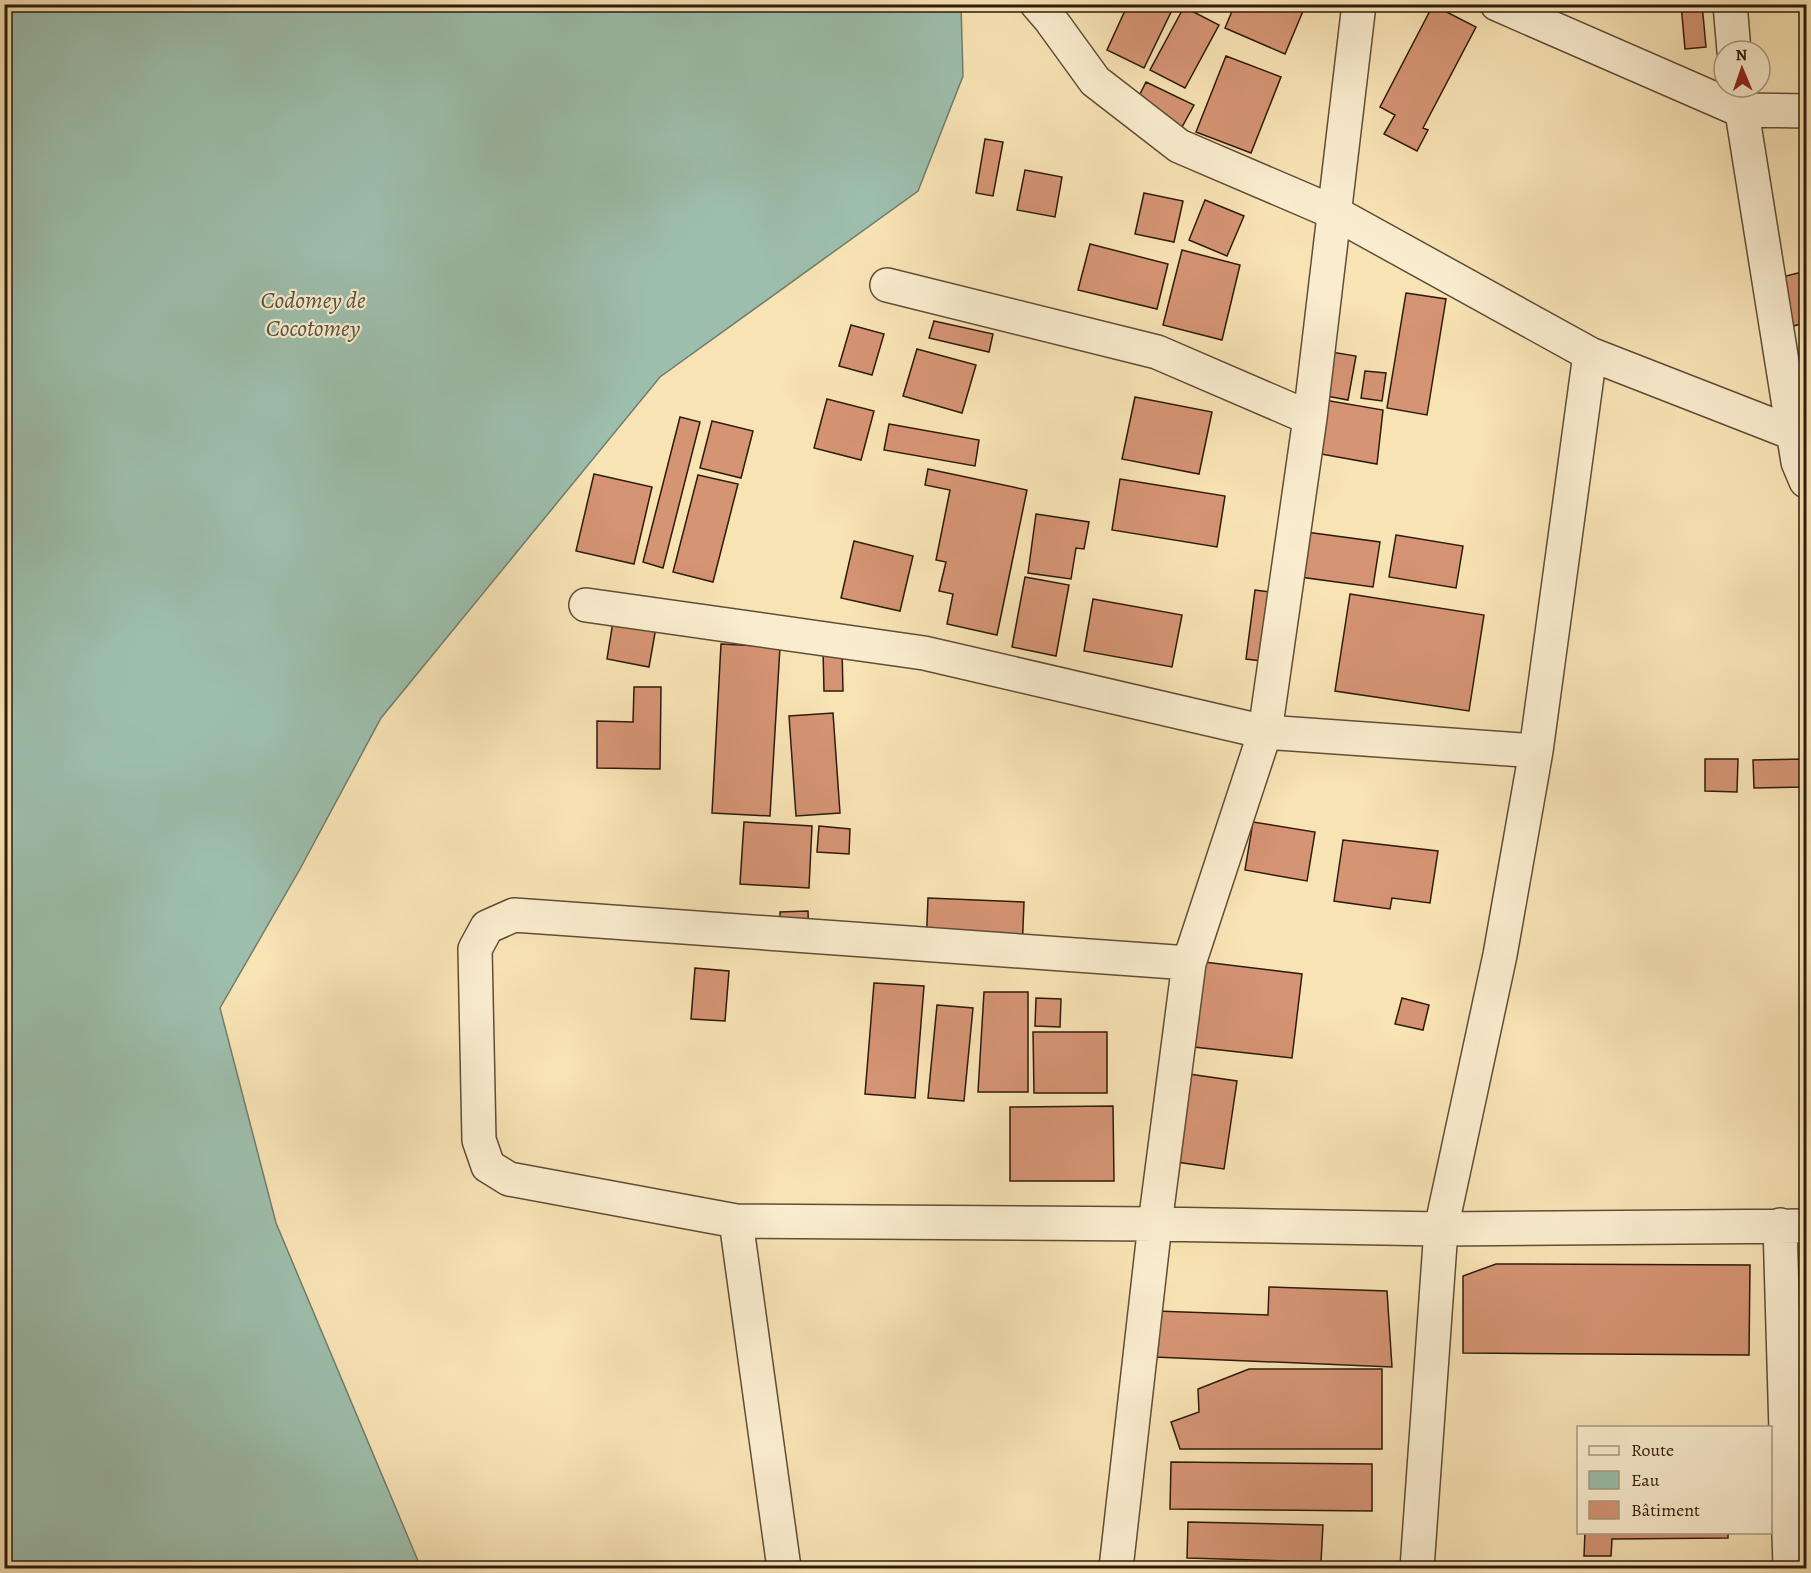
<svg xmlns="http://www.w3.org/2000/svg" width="1811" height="1573" viewBox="0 0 1811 1573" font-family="Alegreya,serif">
	<rect width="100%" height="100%" fill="#f8e3b5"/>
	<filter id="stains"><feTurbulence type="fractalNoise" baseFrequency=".00333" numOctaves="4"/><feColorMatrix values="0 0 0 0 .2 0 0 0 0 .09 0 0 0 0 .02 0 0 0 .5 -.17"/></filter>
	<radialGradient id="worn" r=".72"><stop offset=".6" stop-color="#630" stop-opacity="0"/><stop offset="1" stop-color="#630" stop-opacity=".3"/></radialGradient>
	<path fill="#9dbeac" stroke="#717d6c" stroke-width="1.5" d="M 5,4 L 961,5 L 963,76 L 918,191 L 660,377 L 381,718 L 300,869 L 220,1008 L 276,1223 L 421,1568 L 5,1568 Z"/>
	<path fill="#d59474" stroke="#2e1b0b" stroke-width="1.5" d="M 1128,4 L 1161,4 L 1172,10 L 1144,68 L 1107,50 Z
		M 1235,4 L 1306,4 L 1285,54 L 1225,28 Z
		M 1681,4 L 1702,4 L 1706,47 L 1685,49 Z
		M 1433,5 L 1476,27 L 1423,128 L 1428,130 L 1417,151 L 1384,134 L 1395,115 L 1380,107 Z
		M 1184,7 L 1219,25 L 1185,88 L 1150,70 Z
		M 1226,56 L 1281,77 L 1251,153 L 1196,132 Z
		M 1146,82 L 1194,105 L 1182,127 L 1135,104 Z
		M 985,139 L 1003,142 L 993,196 L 976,193 Z
		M 1025,170 L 1062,177 L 1055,217 L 1017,210 Z
		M 1144,193 L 1183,201 L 1174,242 L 1135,234 Z
		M 1205,200 L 1244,216 L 1227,256 L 1189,240 Z
		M 1090,244 L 1168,264 L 1157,309 L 1078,290 Z
		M 1182,250 L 1240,265 L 1222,340 L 1163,325 Z
		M 1806,271 L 1806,323 L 1793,326 L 1782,277 Z
		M 1406,293 L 1446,299 L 1427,415 L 1387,408 Z
		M 934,321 L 993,334 L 989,352 L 929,338 Z
		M 851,325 L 884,334 L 872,375 L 839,366 Z
		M 917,349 L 976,365 L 962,413 L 903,396 Z
		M 1313,349 L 1356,356 L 1348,400 L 1305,392 Z
		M 1365,371 L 1386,373 L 1382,401 L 1361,398 Z
		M 1301,396 L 1383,410 L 1377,464 L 1293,449 Z
		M 1135,397 L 1212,412 L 1199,474 L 1122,459 Z
		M 827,399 L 874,411 L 861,460 L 814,448 Z
		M 680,417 L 700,422 L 663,568 L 643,562 Z
		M 712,421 L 753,431 L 741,478 L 700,468 Z
		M 889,424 L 979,440 L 975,466 L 884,450 Z
		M 928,469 L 1027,490 L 997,635 L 947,624 L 953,594 L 939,591 L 946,562 L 936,560 L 950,490 L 925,485 Z
		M 594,474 L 652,487 L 634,564 L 576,551 Z
		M 698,475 L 738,484 L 713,582 L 673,572 Z
		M 1120,479 L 1225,496 L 1217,547 L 1112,530 Z
		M 1036,514 L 1089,522 L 1084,549 L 1076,548 L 1071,579 L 1028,573 Z
		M 1306,532 L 1380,542 L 1373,587 L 1300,577 Z
		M 1396,535 L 1463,546 L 1456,588 L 1389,577 Z
		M 854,541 L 913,556 L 900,611 L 841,598 Z
		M 1025,577 L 1069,585 L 1056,656 L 1012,647 Z
		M 1255,590 L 1286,594 L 1277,663 L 1246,659 Z
		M 1350,594 L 1484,615 L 1469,711 L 1335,691 Z
		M 1093,599 L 1182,615 L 1172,667 L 1084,651 Z
		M 615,609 L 658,616 L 649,667 L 607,659 Z
		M 721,644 L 780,647 L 770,816 L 712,813 Z
		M 842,648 L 843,691 L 824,691 L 823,649 Z
		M 634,687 L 661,687 L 660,769 L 597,768 L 597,721 L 633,722 Z
		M 833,713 L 840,813 L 796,816 L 789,716 Z
		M 1705,759 L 1738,759 L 1737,792 L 1705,791 Z
		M 1806,759 L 1806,787 L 1754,788 L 1753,760 Z
		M 744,822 L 812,826 L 809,888 L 740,884 Z
		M 1253,822 L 1315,832 L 1307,881 L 1245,870 Z
		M 819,826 L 850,829 L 849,854 L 817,852 Z
		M 1343,840 L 1438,851 L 1430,903 L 1392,898 L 1390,909 L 1334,901 Z
		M 928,898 L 1024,902 L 1022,953 L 926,948 Z
		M 808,911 L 809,943 L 781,944 L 780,912 Z
		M 1204,962 L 1302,974 L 1292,1058 L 1194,1047 Z
		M 695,968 L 729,971 L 725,1021 L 691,1019 Z
		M 874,983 L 924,986 L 915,1098 L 865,1094 Z
		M 984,992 L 1028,992 L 1028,1092 L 978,1092 Z
		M 1036,998 L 1061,999 L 1060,1027 L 1035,1026 Z
		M 1402,998 L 1429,1005 L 1423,1030 L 1395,1024 Z
		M 937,1005 L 973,1008 L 964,1101 L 928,1098 Z
		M 1033,1032 L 1107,1032 L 1107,1093 L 1034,1093 Z
		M 1189,1074 L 1237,1081 L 1224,1169 L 1177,1162 Z
		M 1113,1106 L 1114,1181 L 1010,1181 L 1010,1107 Z
		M 1496,1264 L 1750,1265 L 1749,1355 L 1463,1353 L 1463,1276 Z
		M 1269,1287 L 1387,1291 L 1392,1367 L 1154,1357 L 1156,1311 L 1268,1315 Z
		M 1249,1369 L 1382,1369 L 1382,1449 L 1180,1449 L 1171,1422 L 1199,1412 L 1198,1389 Z
		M 1171,1462 L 1372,1464 L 1372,1511 L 1170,1509 Z
		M 1188,1522 L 1323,1525 L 1321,1562 L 1187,1558 Z
		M 1585,1532 L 1728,1532 L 1728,1538 L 1612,1539 L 1611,1556 L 1584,1556 Z"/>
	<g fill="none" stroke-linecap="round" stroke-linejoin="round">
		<g stroke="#604d36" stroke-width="36">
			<path id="minor" d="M 1037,4 L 1050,19 L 1095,81 L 1179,146 L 1333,212 L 1590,354 L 1795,434
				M 1497,4 L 1740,110 L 1806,111
				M 1730,4 L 1734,51
				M 1738,87 L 1798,462 L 1806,481
				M 887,285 L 1157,352 L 1310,418
				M 586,605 L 924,653 L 1265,732 L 1536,751
				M 1189,963 L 514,915 L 487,927 L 475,949 L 479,1140 L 488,1166 L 509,1179 L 736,1221 L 1155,1224 L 1441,1229 L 1806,1226
				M 736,1221 L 784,1568
				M 1780,1225 L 1790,1568
				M 1116,1568 L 1155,1224 L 1189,963 L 1265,732 L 1310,418 L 1359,4
				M 1417,1568 L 1441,1229 L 1500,955 L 1536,751 L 1590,354"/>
		</g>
		<use href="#minor" stroke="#faedcf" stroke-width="33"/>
	</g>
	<g text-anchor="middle" stroke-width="4.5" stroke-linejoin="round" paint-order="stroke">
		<g font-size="24" font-style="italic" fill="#555443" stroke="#faedcf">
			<text x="313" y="308">Codomey de<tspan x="313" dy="28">Cocotomey</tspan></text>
		</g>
	</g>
	<rect width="1811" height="1573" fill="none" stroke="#f8e3b5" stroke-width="24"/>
	<rect x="6" y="6" width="1799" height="1561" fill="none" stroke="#2e1b0b" stroke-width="3"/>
	<rect x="12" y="12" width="1787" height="1549" fill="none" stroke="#2e1b0b" stroke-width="1.5"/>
	<rect x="1577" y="1426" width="195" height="108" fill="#faedcf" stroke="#a89981" stroke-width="1.5"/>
	<rect x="1589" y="1446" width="30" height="9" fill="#faedcf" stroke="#a89981" stroke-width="1.5"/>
	<text x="1631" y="1456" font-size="18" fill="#2e1b0b">Route</text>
	<rect x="1589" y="1471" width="30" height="18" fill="#9dbeac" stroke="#a89981" stroke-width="1.5"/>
	<text x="1631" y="1486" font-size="18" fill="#2e1b0b">Eau</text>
	<rect x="1589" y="1501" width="30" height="18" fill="#d59474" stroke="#a89981" stroke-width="1.5"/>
	<text x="1631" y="1516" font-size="18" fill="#2e1b0b">Bâtiment</text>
	<g transform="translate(1742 69) rotate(358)"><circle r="28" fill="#faedcf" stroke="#a89981" stroke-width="1.5"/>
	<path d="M0-4.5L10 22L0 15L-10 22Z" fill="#8f2418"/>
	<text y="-9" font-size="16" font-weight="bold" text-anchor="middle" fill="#2e1b0b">N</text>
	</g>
	<rect width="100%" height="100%" filter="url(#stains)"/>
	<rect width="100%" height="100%" fill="url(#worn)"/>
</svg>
